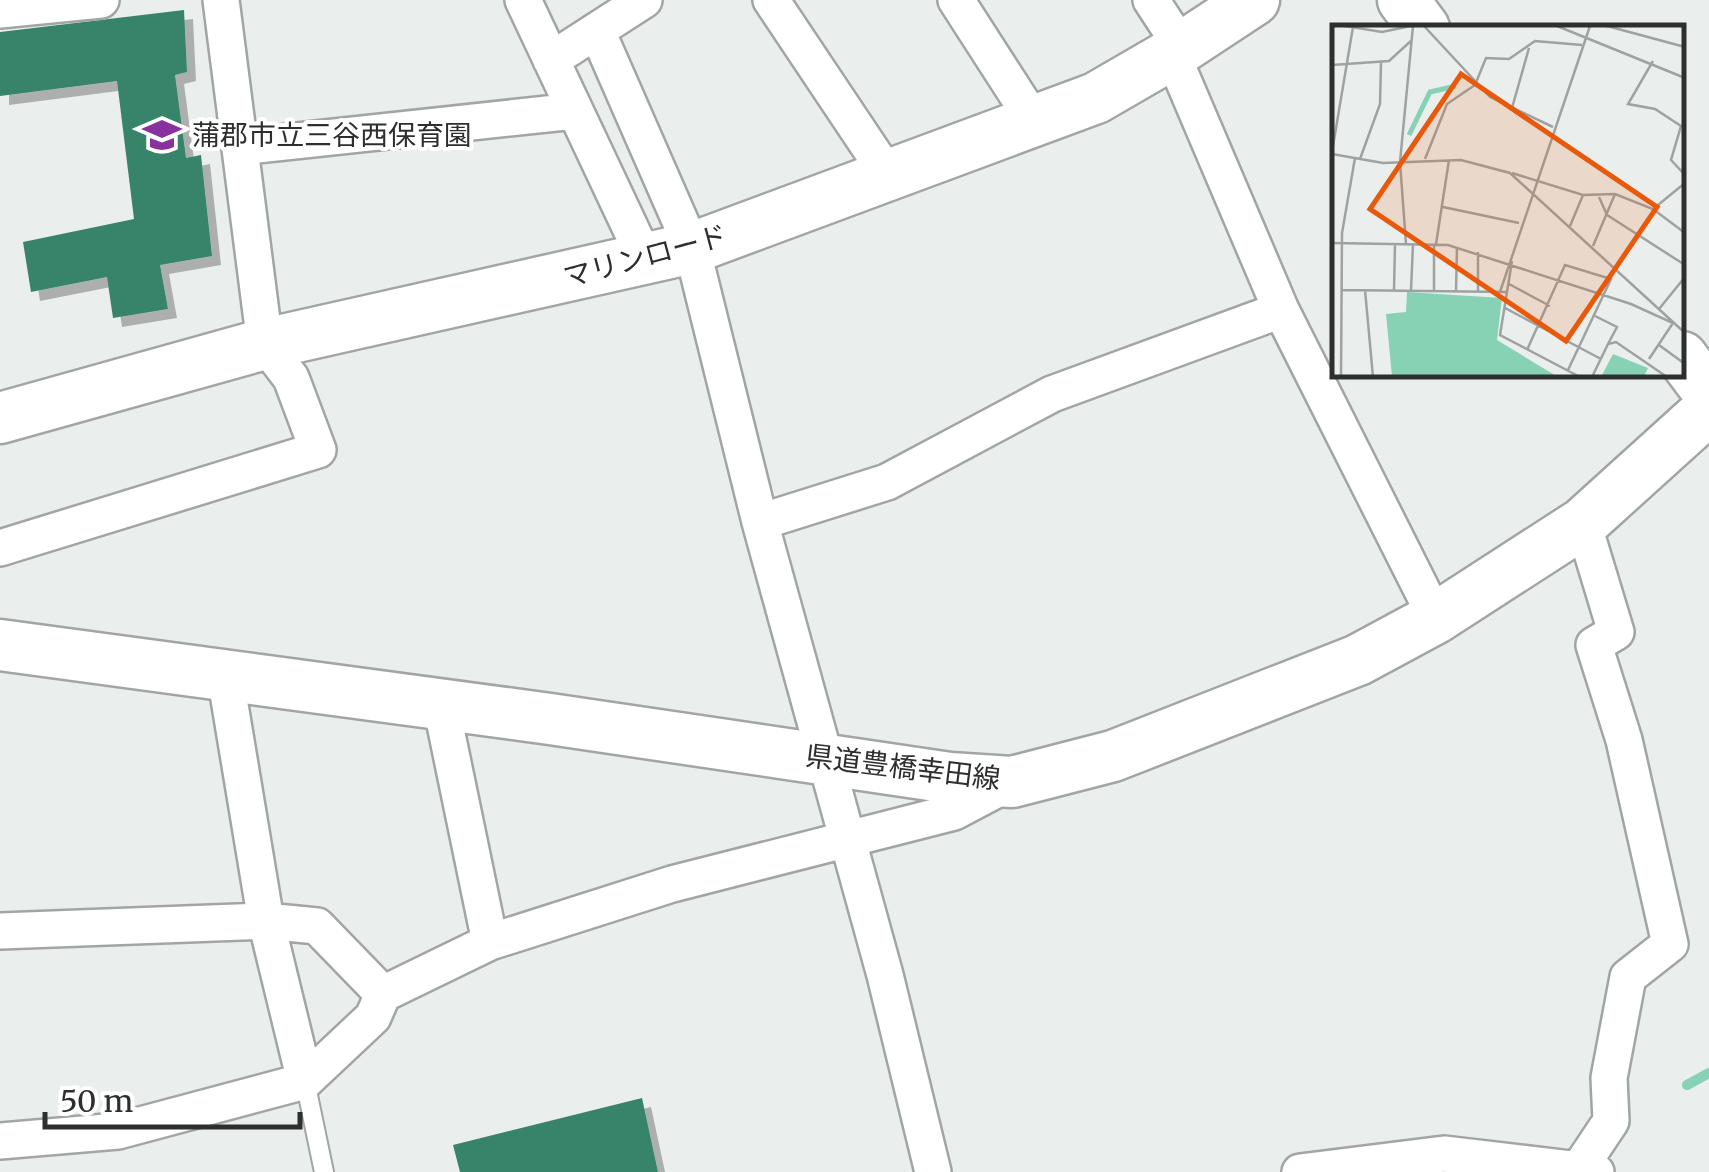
<svg xmlns="http://www.w3.org/2000/svg" width="1709" height="1172" viewBox="0 0 1709 1172" font-family="Merriweather,'Noto Sans JP',serif">
	<defs>
		<filter id="shadow"><feDropShadow dx="9" dy="9" stdDeviation="0" flood-color="#0004"/></filter>
	</defs>
	<rect width="100%" height="100%" fill="#eaefed"/>
	<g fill="none" stroke-linecap="round" stroke-linejoin="round">
		<path stroke="#87d2b5" stroke-width="10" d="M 1687,1085 L 1709,1073"/>
	</g>
	<path fill="#38846a" filter="url(#shadow)" d="M 184,10 L 187,72 L 175,75 L 186,158 L 201,155 L 212,256 L 160,265 L 168,309 L 113,318 L 107,277 L 31,292 L 23,242 L 134,219 L 117,81 L 0,96 L 0,32 Z
		M 642,1098 L 658,1172 L 460,1172 L 453,1145 Z"/>
	<g fill="none" stroke-linecap="round" stroke-linejoin="round">
		<g stroke="#a1a6a4" stroke-width="22">
			<path id="lane" d="M 305,1081 L 324,1172"/>
		</g>
		<g stroke="#a1a6a4" stroke-width="40">
			<path id="street" d="M 523,0 L 646,261
				M 771,0 L 888,175
				M 956,0 L 1034,121
				M 1151,0 L 1181,46
				M 0,10 L 101,0
				M 597,31 L 692,248 L 760,522 L 885,975 L 933,1172
				M 1172,54 L 1281,310 L 1436,618
				M 551,60 L 644,0
				M 240,147 L 575,111
				M 760,522 L 887,482 L 1052,394 L 1281,310
				M 0,548 L 318,450 L 291,378 L 265,344 L 221,0
				M 225,675 L 266,921 L 305,1081
				M 441,705 L 490,942
				M 0,931 L 266,921 L 317,926 L 383,994
				M 0,1141 L 118,1131 L 305,1081 L 373,1017 L 383,994 L 490,942 L 672,884 L 954,812 L 1011,782
				M 1579,1169 L 1611,1121 L 1609,1078 L 1628,977 L 1670,944 L 1624,740 L 1594,645 L 1616,632 L 1583,523
				M 1300,1172 L 1444,1154 L 1596,1172"/>
		</g>
		<g stroke="#a1a6a4" stroke-width="55">
			<path id="secondary" d="M 1403,0 L 1424,28
				M 1682,357 L 1709,393
				M 0,418 L 265,344 L 692,248 L 1096,98 L 1172,54 L 1254,0
				M 0,645 L 550,719 L 950,778 L 1012,782 L 1113,756 L 1358,660 L 1436,618 L 1583,523 L 1709,409"/>
		</g>
		<use href="#lane" stroke="#fff" stroke-width="18"/>
		<use href="#street" stroke="#fff" stroke-width="35"/>
		<use href="#secondary" stroke="#fff" stroke-width="50"/>
	</g>
	<defs>
		<g id="school-bare" transform="scale(3)"><path d="M0-5L7-2L0 1L-7-2ZM-4 1L0 2.5L4 1V4Q0 6-4 4Z" fill="#8832a0" stroke="#fff" stroke-width="2.5" paint-order="stroke"/></g>
	</defs>
	<g fill-rule="evenodd">
		<use href="#school-bare" x="162" y="135"/>
	</g>
	<g text-anchor="middle" stroke-width="8" stroke-linejoin="round" paint-order="stroke">
		<g font-size="28" fill="#2d2f2e" stroke="#fff" text-anchor="start">
			<text x="192" y="145">蒲郡市立三谷西保育園</text>
		</g>
		<g font-size="28" fill="#2d2f2e" stroke="#fff">
			<text transform="translate(645 256) rotate(-15)" y="10">マリンロード</text>
			<text transform="translate(903 767) rotate(7)" y="10">県道豊橋幸田線</text>
		</g>
	</g>
	<g transform="translate(1332 25)">
		<rect width="352" height="352" fill="#eaefed"/>
		<path d="M 75,267 L 170,273 L 165,315 L 226,352 L 60,352 L 54,289 L 74,287 ZM 281,329 L 316,343 L 312,352 L 269,352 Z" fill="#87d2b5"/>
		<path fill="none" stroke="#87d2b5" stroke-width="5" d="M 77,110 L 98,67 L 124,61"/>
		<path fill="none" stroke="#9ea2a1" stroke-width="2.5" d="M 13,1 L 50,7 L 79,1M 92,1 L 158,72 L 221,102M 225,1 L 353,53M 275,1 L 353,22M 321,36 L 296,79 L 323,84 L 349,101 L 339,135 L 353,150M 0,40 L 57,36 L 80,15M 180,83 L 197,23M 0,127 L 21,2M 0,129 L 51,138 L 129,135 L 178,148 L 353,308M 28,134 L 48,79 L 49,38M 93,134 L 115,79 L 143,60 L 154,33 L 177,34 L 203,16 L 250,20M 180,148 L 251,170 L 283,169 L 321,184 L 353,208M 267,172 L 275,190 L 353,240M 111,182 L 187,198M 321,184 L 353,158M 238,201 L 251,170M 0,218 L 116,220 L 299,279 L 341,298 L 317,334M 74,219 L 68,137 L 81,1M 104,219 L 117,135M 261,221 L 283,169M 180,236 L 168,310 L 248,352M 177,259 L 218,281M 10,265 L 176,267M 33,265 L 41,352M 62,265 L 63,219M 79,265 L 81,219M 102,265 L 102,220M 124,266 L 125,222M 146,266 L 146,227M 168,267 L 258,1M 173,283 L 269,334M 327,284 L 353,252M 263,291 L 285,302 L 276,319M 327,320 L 353,339M 195,325 L 233,240 L 279,254 L 236,345M 9,352 L 10,208 L 23,133M 260,352 L 276,319 L 284,317 L 335,352"/>
		<path fill="#e8590c" fill-opacity="0.15" stroke="#e8590c" stroke-width="5" d="M 129,49 L 325,182 L 234,316 L 38,184 Z"/>
		<rect width="352" height="352" fill="none" stroke="#2d2f2e" stroke-width="5"/>
	</g>
	<path d="M45 1112v15h255v-15" fill="none" stroke="#2d2f2e" stroke-width="5"/>
	<text x="60" y="1112" font-size="30" fill="#2d2f2e" stroke="#ffffff" stroke-width="8" paint-order="stroke">50 m</text>
</svg>
